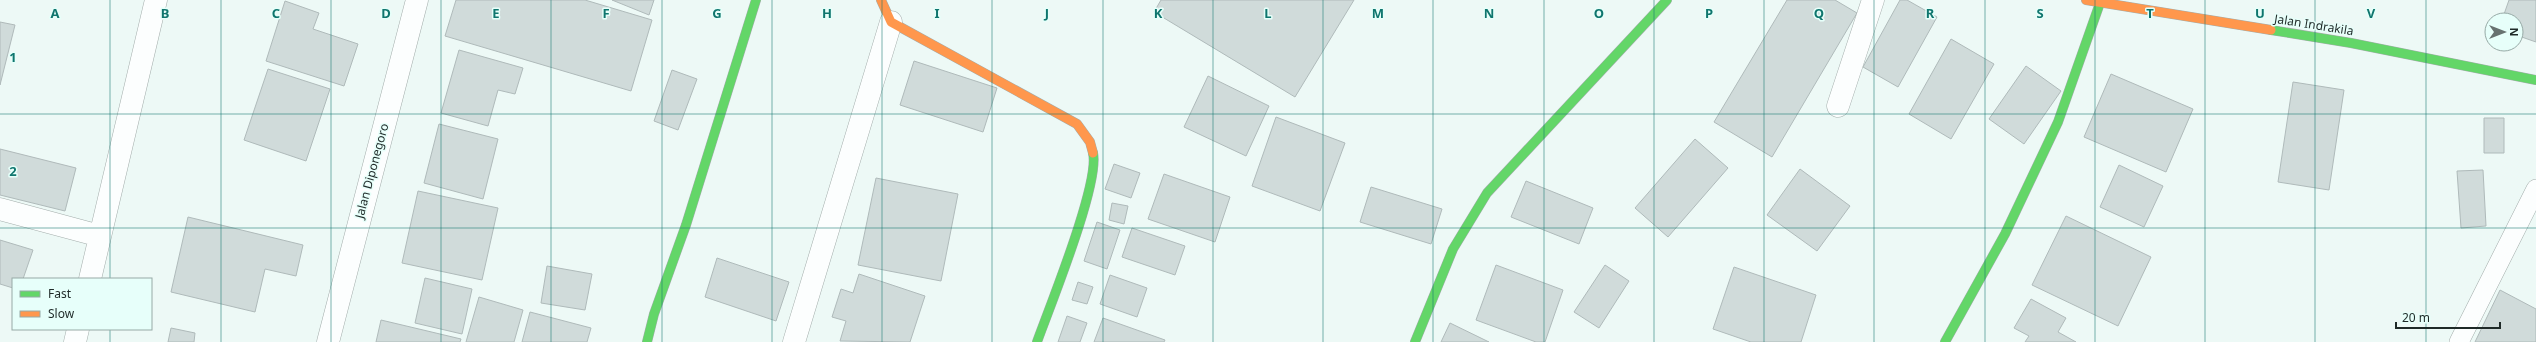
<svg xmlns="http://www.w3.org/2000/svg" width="2536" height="342" viewBox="0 0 2536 342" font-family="'Noto Sans',sans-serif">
	<rect width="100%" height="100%" fill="#edf9f6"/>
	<path fill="#d0dbda" stroke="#afbaba" d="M 456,0 L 585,0 L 652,20 L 631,91 L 445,36 Z
		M 612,0 L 654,0 L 649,15 Z
		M 1161,0 L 1354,0 L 1295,97 L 1154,12 Z
		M 1787,0 L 1835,0 L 1857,13 L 1772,157 L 1714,122 Z
		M 1900,0 L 1907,0 L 1937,17 L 1898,87 L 1863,67 Z
		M 2509,0 L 2536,0 L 2536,42 L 2516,35 L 2516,20 L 2502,20 Z
		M 285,1 L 319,13 L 313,29 L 358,44 L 344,86 L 266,61 Z
		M 0,22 L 15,25 L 0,85 Z
		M 1951,39 L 1994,64 L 1951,139 L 1909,114 Z
		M 459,50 L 523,68 L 515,94 L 498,90 L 488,126 L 441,113 Z
		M 914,61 L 997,88 L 983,132 L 900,105 Z
		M 2026,66 L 2061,91 L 2024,144 L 1989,119 Z
		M 268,69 L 330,89 L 306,161 L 244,140 Z
		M 672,70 L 697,79 L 678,130 L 654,121 Z
		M 2111,74 L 2193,109 L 2166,172 L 2084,137 Z
		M 1208,76 L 1269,106 L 1246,156 L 1184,127 Z
		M 2293,82 L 2344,90 L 2329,190 L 2278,182 Z
		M 1276,117 L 1345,143 L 1320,211 L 1252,186 Z
		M 2484,118 L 2504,118 L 2504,153 L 2484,153 Z
		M 439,124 L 498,139 L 483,199 L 424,183 Z
		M 1695,139 L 1728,168 L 1668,237 L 1635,208 Z
		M 0,149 L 76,168 L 65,211 L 0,195 Z
		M 1114,164 L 1140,173 L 1131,198 L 1105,189 Z
		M 2119,165 L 2163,186 L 2144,227 L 2100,207 Z
		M 1800,169 L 1850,206 L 1817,251 L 1767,215 Z
		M 2483,170 L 2486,226 L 2461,228 L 2457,171 Z
		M 1164,174 L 1230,197 L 1215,242 L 1148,219 Z
		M 876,178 L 958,194 L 941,281 L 858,265 Z
		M 1526,181 L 1593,208 L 1579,244 L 1511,217 Z
		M 1371,187 L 1442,209 L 1431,244 L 1360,222 Z
		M 418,191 L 498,208 L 482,280 L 402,263 Z
		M 1112,203 L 1128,206 L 1124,224 L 1109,220 Z
		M 2066,216 L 2151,257 L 2118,326 L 2032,285 Z
		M 188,217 L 303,245 L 296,276 L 265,269 L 255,312 L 171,292 Z
		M 1097,222 L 1120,230 L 1107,269 L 1084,261 Z
		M 1132,228 L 1185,246 L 1175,275 L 1122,257 Z
		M 0,240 L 33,250 L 23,279 L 13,279 L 13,288 L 0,284 Z
		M 717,258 L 789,282 L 776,321 L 705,297 Z
		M 1496,265 L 1563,290 L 1545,342 L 1536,342 L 1476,320 Z
		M 1605,265 L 1629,281 L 1599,328 L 1574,312 Z
		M 547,266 L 592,274 L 585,310 L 541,303 Z
		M 1734,267 L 1816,295 L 1801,342 L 1751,342 L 1713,329 Z
		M 859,274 L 925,296 L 910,342 L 840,341 L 846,321 L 832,317 L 841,289 L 853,293 Z
		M 1110,275 L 1147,288 L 1137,317 L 1100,304 Z
		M 425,278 L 472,289 L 462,334 L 415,323 Z
		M 1078,282 L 1093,287 L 1087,304 L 1072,300 Z
		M 2500,290 L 2536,309 L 2536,342 L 2475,342 Z
		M 479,297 L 523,310 L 514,342 L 466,342 Z
		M 2031,299 L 2066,318 L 2058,332 L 2076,342 L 2025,342 L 2029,336 L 2014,328 Z
		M 530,312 L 591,328 L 587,342 L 522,342 Z
		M 1067,316 L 1087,323 L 1080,342 L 1058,342 Z
		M 1103,318 L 1165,340 L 1164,342 L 1094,342 Z
		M 381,320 L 461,339 L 460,342 L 376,342 Z
		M 1450,323 L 1489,342 L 1441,342 Z
		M 171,328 L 195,333 L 194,342 L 168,342 Z"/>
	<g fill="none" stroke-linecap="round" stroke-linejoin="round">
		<g stroke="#a3adab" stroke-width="20">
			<path id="lane" d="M 2459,342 L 2536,189"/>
		</g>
		<g stroke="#a3adab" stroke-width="23">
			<path id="street" d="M 1838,106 L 1873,0
				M 0,209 L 100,236
				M 90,279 L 156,0
				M 75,342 L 78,329
				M 328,342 L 417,0
				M 794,342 L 891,22"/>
		</g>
		<g stroke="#a3adab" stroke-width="10">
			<path id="fast" d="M 2271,30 L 2351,43 L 2536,80
				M 647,342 L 654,314 L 686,225 L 756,0
				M 1037,342 C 1050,306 1100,183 1093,153
				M 1415,342 L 1453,249 L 1487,193 L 1667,0
				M 1945,342 L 2005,234 L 2058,122 L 2100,3"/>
		</g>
		<g stroke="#a3adab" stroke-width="10">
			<path id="slow" d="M 881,0 L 891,22 L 1077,124 L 1090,142 L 1093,153
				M 2086,0 L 2271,30"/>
		</g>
		<use href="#lane" stroke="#fcfefe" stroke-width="19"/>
		<use href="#street" stroke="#fcfefe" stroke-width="22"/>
		<use href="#fast" stroke="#63d668" stroke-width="9"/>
		<use href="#slow" stroke="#ff974d" stroke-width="9"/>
	</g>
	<path fill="none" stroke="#0f766e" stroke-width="1" stroke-opacity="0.55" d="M 110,0 L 110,279M 221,0 L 221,342M 331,0 L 331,342M 441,0 L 441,342M 551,0 L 551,342M 662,0 L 662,342M 772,0 L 772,342M 882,0 L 882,342M 992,0 L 992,342M 1103,0 L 1103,342M 1213,0 L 1213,342M 1323,0 L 1323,342M 1433,0 L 1433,342M 1544,0 L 1544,342M 1654,0 L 1654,342M 1764,0 L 1764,342M 1874,0 L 1874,342M 1985,0 L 1985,342M 2095,0 L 2095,342M 2205,0 L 2205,342M 2315,0 L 2315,342M 2426,0 L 2426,342M 0,114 L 2536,114M 0,228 L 2536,228M 110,329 L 110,342"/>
	<g text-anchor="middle" stroke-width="3" stroke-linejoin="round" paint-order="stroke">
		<g font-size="12" fill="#1f2a28" stroke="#e7fffa">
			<text transform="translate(2314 25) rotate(9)" y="4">Jalan Indrakila</text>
			<text transform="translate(372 171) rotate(-75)" y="4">Jalan Diponegoro</text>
		</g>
	</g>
	<g font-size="13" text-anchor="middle" font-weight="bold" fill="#0f766e" stroke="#e7fffa" stroke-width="3" stroke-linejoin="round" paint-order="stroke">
		<text x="55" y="18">A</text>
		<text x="165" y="18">B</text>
		<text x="276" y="18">C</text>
		<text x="386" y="18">D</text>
		<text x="496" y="18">E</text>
		<text x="606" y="18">F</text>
		<text x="717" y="18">G</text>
		<text x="827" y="18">H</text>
		<text x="937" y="18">I</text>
		<text x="1047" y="18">J</text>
		<text x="1158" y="18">K</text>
		<text x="1268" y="18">L</text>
		<text x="1378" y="18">M</text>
		<text x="1489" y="18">N</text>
		<text x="1599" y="18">O</text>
		<text x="1709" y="18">P</text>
		<text x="1819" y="18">Q</text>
		<text x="1930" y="18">R</text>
		<text x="2040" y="18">S</text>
		<text x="2150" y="18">T</text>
		<text x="2260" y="18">U</text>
		<text x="2371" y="18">V</text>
		<text x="13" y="62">1</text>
		<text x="13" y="176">2</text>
	</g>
	<rect x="12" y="278" width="140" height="52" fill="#e7fffa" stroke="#97aaa6"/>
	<rect x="20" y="291" width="20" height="6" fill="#63d668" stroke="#97aaa6"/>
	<text x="48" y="298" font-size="12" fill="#1f2a28">Fast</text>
	<rect x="20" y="311" width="20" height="6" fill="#ff974d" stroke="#97aaa6"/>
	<text x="48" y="318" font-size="12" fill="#1f2a28">Slow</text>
	<g transform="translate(2504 32) rotate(90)"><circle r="19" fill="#e7fffa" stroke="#97aaa6"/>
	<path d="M0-3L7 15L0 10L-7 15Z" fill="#677270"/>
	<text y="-6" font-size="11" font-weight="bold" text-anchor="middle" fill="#1f2a28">N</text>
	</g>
	<path d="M2396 322v6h104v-6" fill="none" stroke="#1f2a28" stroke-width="2"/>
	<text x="2402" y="322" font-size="12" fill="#1f2a28" stroke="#e7fffa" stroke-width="3" paint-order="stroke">20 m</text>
</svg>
